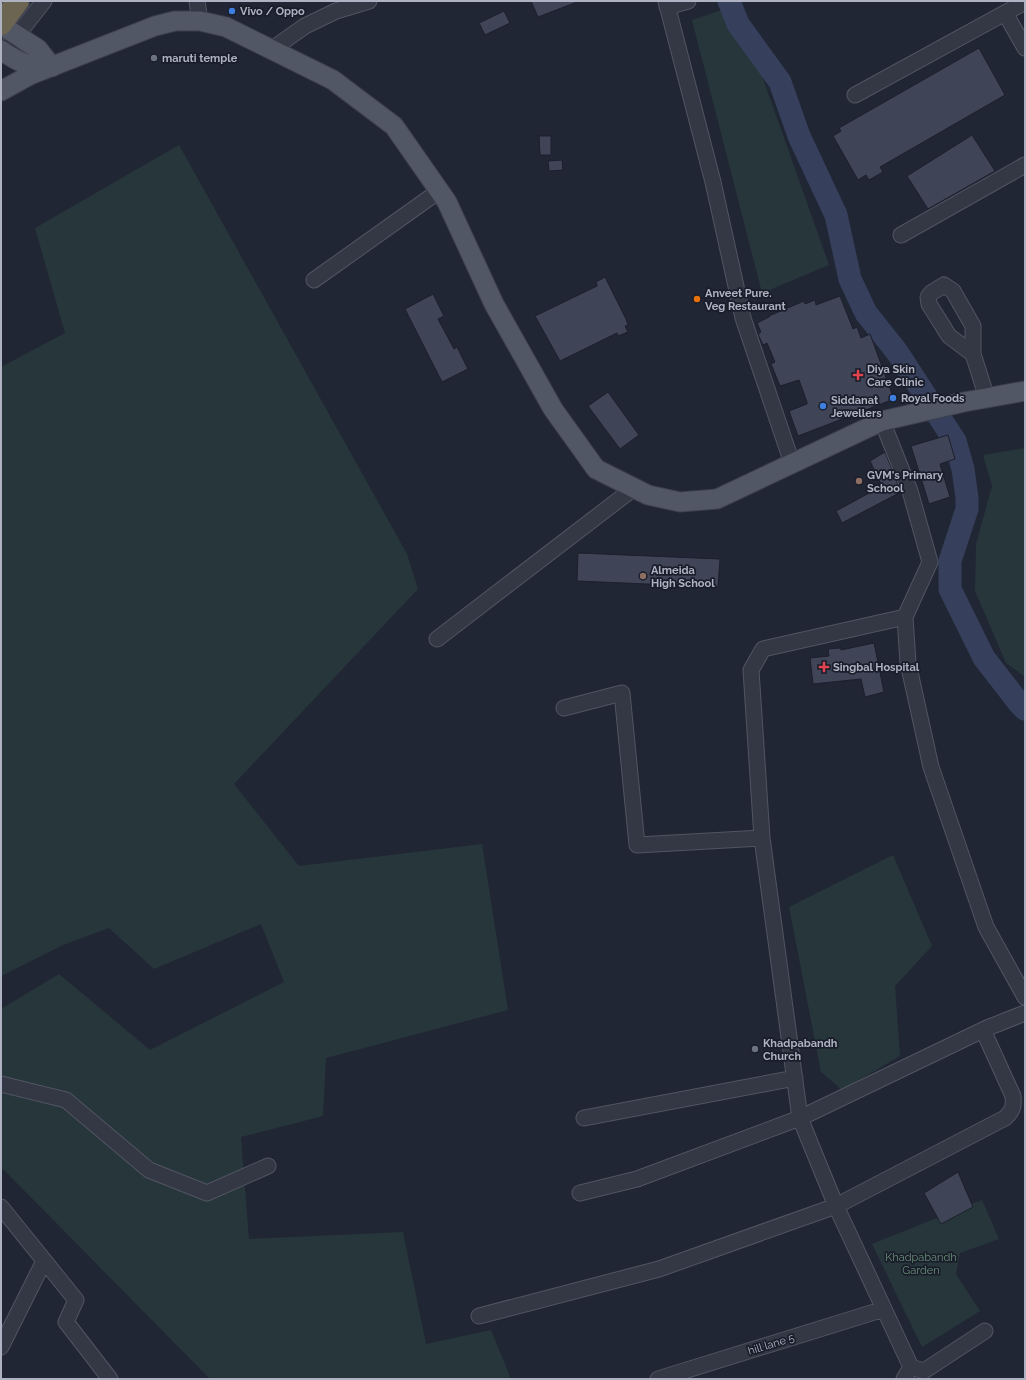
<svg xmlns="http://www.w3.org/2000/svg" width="1026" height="1380" viewBox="0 0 1026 1380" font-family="Raleway,sans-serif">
	<rect width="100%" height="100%" fill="#212634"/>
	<path fill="#27363a" d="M 737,5 L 829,265 L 762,293 L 692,20 Z
		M 179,145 L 407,554 L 418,589 L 234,784 L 299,866 L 482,844 L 508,1010 L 326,1058 L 323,1116 L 241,1137 L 249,1239 L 403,1232 L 426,1344 L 491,1330 L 511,1379 L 210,1379 L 1,1167 L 1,1009 L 59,974 L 150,1050 L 284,982 L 261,924 L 154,969 L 109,928 L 63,945 L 1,976 L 1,367 L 65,333 L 35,228 Z
		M 1025,448 L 1025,677 L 1006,663 L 975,591 L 976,544 L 992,486 L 983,455 Z
		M 893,855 L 932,946 L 895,986 L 900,1056 L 842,1090 L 821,1072 L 789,907 Z
		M 982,1200 L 999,1239 L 960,1253 L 956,1274 L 980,1311 L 922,1347 L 872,1244 Z"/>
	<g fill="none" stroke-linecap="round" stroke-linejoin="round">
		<path stroke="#363f5b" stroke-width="23" d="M 729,1 L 738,24 L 780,82 L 799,136 L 836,215 L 850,279 L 866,313 L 897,352 L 955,441 L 963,469 L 967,498 L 967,509 L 950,561 L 950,589 L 984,658 L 1019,703 L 1025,709"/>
	</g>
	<path fill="#3f4557" stroke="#1c1f2c" d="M 531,1 L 577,1 L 577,2 L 538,17 Z
		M 504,11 L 510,23 L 485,35 L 479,23 Z
		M 979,48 L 1005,95 L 880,167 L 883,172 L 869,180 L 866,175 L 858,180 L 833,136 L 841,131 L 839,128 Z
		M 972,135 L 995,171 L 928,209 L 907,176 Z
		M 539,136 L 551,136 L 551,155 L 540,155 Z
		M 562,160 L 563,170 L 549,171 L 548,161 Z
		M 605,277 L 626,319 L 628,325 L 625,326 L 628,332 L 618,336 L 617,333 L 560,361 L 535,316 L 597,286 L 596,282 Z
		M 433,294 L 444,316 L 438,319 L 454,349 L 457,347 L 468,369 L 442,382 L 405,309 Z
		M 840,296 L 853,329 L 857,327 L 861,338 L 870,334 L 894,399 L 798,436 L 789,411 L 807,404 L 807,402 L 799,380 L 780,386 L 771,364 L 775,362 L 767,343 L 763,345 L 758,334 L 761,332 L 757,323 L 769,317 L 769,316 L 804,301 L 805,304 L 815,300 L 816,305 Z
		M 608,392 L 639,435 L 620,449 L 588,406 Z
		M 948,435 L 955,459 L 940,464 L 950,497 L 929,504 L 911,446 Z
		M 885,452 L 901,492 L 842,523 L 836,511 L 882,486 L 870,461 Z
		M 578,553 L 720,559 L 718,587 L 577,581 Z
		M 874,643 L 884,692 L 865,697 L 861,679 L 813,684 L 810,658 L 829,656 L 828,649 L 841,648 L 841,650 Z
		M 958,1172 L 973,1207 L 941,1224 L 924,1193 Z"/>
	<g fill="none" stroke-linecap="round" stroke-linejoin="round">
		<g stroke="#515563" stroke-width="17">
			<path id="minor" d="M 197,1 L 200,21
				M 666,1 L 713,182 L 743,318 L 792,463
				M 667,7 L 688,1
				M 1005,13 L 1025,48
				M 271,50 L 305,26 L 336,11 L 369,1
				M 4,52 L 44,1
				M 855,95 L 1025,2
				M 901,235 L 1025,165
				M 314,280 L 439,191
				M 973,354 L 973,326 L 953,291 L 944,285 L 931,293 L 928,297 L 929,304 L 949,336 L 973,354 L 987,398
				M 882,421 L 910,491 L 930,562 L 905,617 L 908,663 L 931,767 L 986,927 L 1025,997
				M 437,639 L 634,488
				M 564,708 L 622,693 L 637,845 L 762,838 L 800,1118 L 987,1028 L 1025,1013
				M 762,838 L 751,670 L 763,649 L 905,617
				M 1,1084 L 66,1100 L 149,1170 L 207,1193 L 268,1166
				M 584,1118 L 795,1078
				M 580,1193 L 637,1179 L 800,1118 L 836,1206 L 911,1367
				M 1,1207 L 76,1300 L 66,1322 L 110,1379
				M 479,1316 L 659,1269 L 836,1206 L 1005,1118 C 1013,1111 1014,1106 1013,1096 L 983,1030
				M 1,1347 L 44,1261
				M 658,1379 L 884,1309
				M 904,1379 L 911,1367 L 924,1371 L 985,1331"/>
		</g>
		<g stroke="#3d414f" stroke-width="21">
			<path id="major" d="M 1,25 L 38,49 L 52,67
				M 1,50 C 19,63 27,66 49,67
				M 1,91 L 30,75 L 155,26 L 175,21 L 200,21 L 226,27 L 333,80 L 394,126 L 447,202 L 494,304 L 553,409 L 596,469 L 648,495 L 680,502 L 717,499 L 882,421 L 964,402 L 1025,391"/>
		</g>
		<g stroke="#3f4250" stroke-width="24">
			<path id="highway" d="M 1,24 L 18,1"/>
		</g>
		<use href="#minor" stroke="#343845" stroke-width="15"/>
		<use href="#major" stroke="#525765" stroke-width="19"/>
		<use href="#highway" stroke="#6b6552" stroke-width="22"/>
	</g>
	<g fill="#3f7fe0" stroke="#1a1d2a" stroke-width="1.5">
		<circle cx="232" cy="11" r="4"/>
		<circle cx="893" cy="398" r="4"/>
		<circle cx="823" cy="406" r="4"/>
	</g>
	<g fill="#6b7280" stroke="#1a1d2a" stroke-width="1.5">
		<circle cx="154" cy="58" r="4"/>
		<circle cx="755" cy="1049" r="4"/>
	</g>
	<circle fill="#e8710a" stroke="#1a1d2a" stroke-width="1.5" cx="697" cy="299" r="4"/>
	<g fill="#e0444e" stroke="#1a1d2a" stroke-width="1.5">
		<path d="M856 369h4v4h4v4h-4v4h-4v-4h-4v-4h4z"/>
		<path d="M822 661h4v4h4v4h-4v4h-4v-4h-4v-4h4z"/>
	</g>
	<g fill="#8d6e63" stroke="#1a1d2a" stroke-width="1.5">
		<circle cx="859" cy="481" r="4"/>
		<circle cx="643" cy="576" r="4"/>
	</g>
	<g text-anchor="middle" stroke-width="3.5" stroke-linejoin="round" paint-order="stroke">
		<g font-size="11" font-weight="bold" fill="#aeb2c2" stroke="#1a1d2a" text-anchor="start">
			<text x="240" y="15">Vivo / Oppo</text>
			<text x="162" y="62">maruti temple</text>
			<text x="705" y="297">Anveet Pure.<tspan x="705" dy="13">Veg Restaurant</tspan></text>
			<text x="867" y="373">Diya Skin<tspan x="867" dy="13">Care Clinic</tspan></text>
			<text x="901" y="402">Royal Foods</text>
			<text x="831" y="404">Siddanat<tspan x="831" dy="13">Jewellers</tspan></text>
			<text x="867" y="479">GVM's Primary<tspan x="867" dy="13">School</tspan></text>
			<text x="651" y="574">Almeida<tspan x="651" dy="13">High School</tspan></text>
			<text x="833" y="671">Singbal Hospital</text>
			<text x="763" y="1047">Khadpabandh<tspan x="763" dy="13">Church</tspan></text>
		</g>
		<g font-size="11" fill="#689078" stroke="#1a1d2a">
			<text x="921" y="1261">Khadpabandh<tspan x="921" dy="13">Garden</tspan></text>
		</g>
		<g font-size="11" fill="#aeb2c2" stroke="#1a1d2a">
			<text transform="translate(771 1344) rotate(-17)" y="4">hill lane 5</text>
		</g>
	</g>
	<rect width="1026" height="1380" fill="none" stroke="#aeb2c2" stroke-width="4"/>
</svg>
